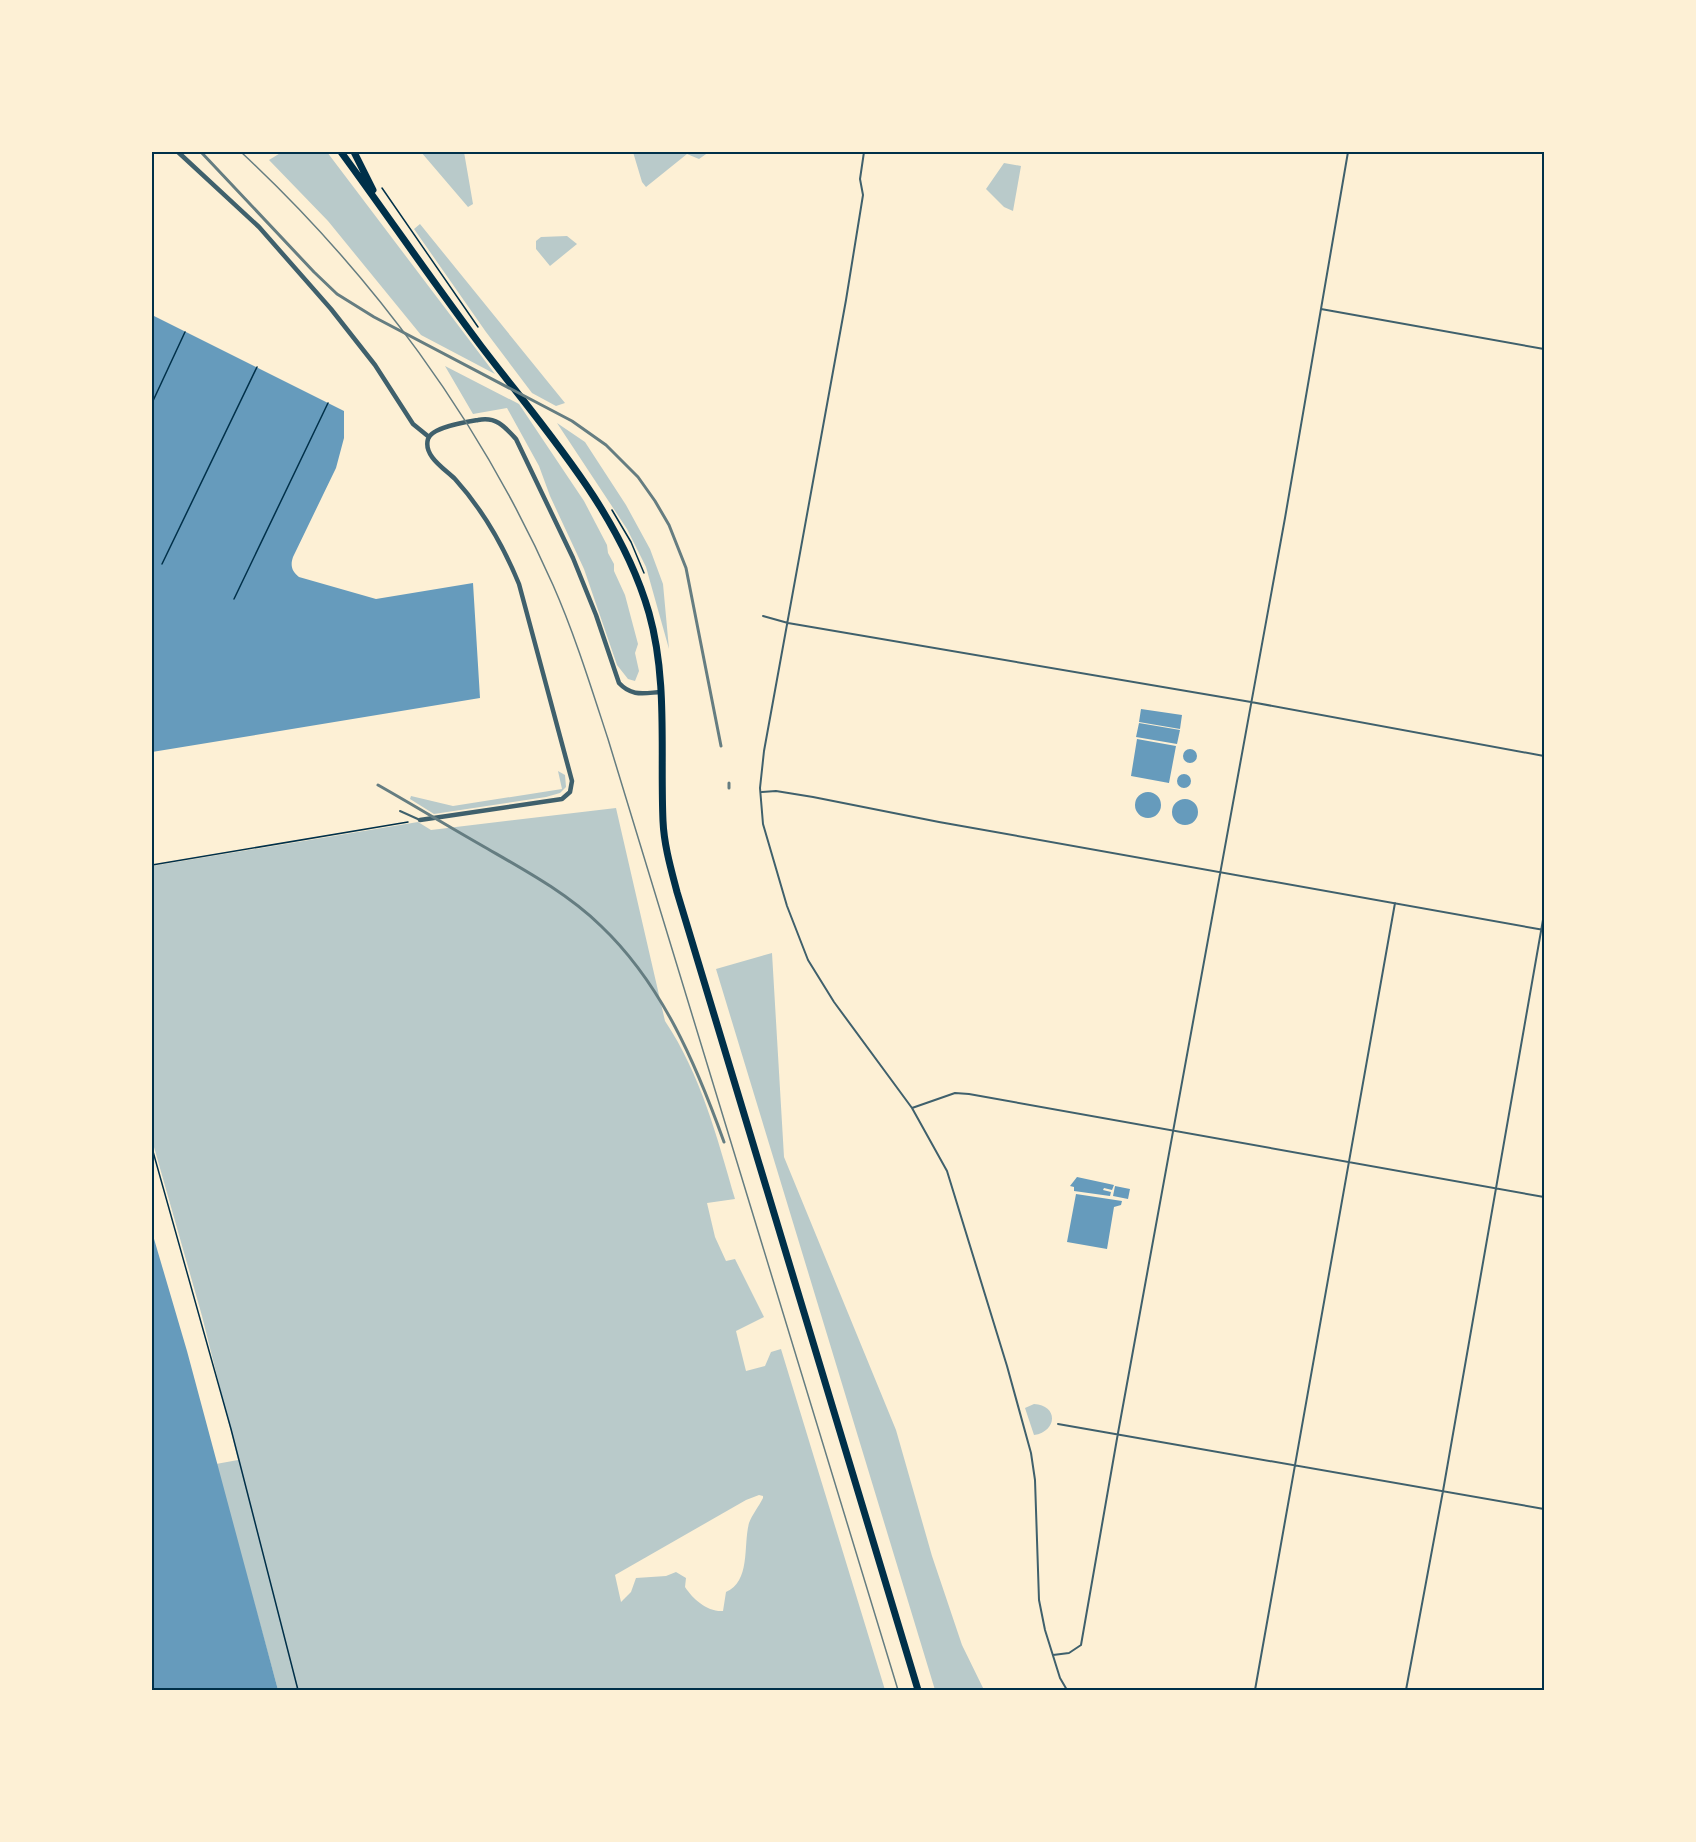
<svg xmlns="http://www.w3.org/2000/svg" width="1696" height="1842" viewBox="0 0 1696 1842" font-family="Overpass,sans-serif">
	<rect width="100%" height="100%" fill="#fdf0d5"/>
	<path fill="#b9caca" fill-rule="evenodd" d="M 282,152 L 327,152 L 495,374 L 421,335 L 328,221 L 269,160 Z
		M 421,152 L 464,152 L 473,204 L 468,207 Z
		M 633,152 L 709,152 L 699,159 L 687,154 L 646,187 L 642,182 Z
		M 1004,163 L 1021,166 L 1013,211 L 1004,207 L 986,189 Z
		M 420,224 L 565,403 L 556,406 L 532,393 L 486,332 L 414,229 Z
		M 567,236 L 577,244 L 550,266 L 536,249 L 536,241 L 541,237 Z
		M 445,366 L 519,404 L 584,501 L 607,545 L 608,553 L 614,564 L 614,571 L 625,595 L 638,644 L 635,653 L 639,671 L 635,681 L 628,679 L 617,665 L 584,569 L 550,496 L 539,466 L 507,408 L 473,414 Z
		M 557,423 L 585,442 L 626,505 L 650,549 L 663,584 L 669,649 L 646,567 L 627,529 Z
		M 558,771 L 565,775 L 566,787 L 560,793 L 546,797 L 434,814 L 410,799 L 411,796 L 453,806 L 562,789 Z
		M 616,808 L 665,1021 C 701,1075 717,1137 735,1199 L 707,1203 L 715,1237 L 726,1261 L 735,1259 L 764,1317 L 736,1331 L 746,1371 L 765,1366 L 771,1352 L 781,1349 L 885,1690 L 278,1690 L 216,1464 L 238,1460 L 202,1316 L 152,1140 L 152,866 L 418,822 L 431,830 ZM 759,1495 L 763,1496 L 763,1498 C 759,1506 752,1515 749,1523 C 743,1546 751,1581 726,1592 L 723,1611 C 707,1612 693,1599 685,1587 L 686,1578 L 676,1572 L 666,1576 L 636,1578 L 631,1592 L 621,1602 L 615,1575 L 746,1500 Z
		M 772,953 L 784,1157 L 896,1430 L 932,1556 L 962,1645 L 984,1690 L 935,1690 L 716,969 Z
		M 1034,1404 C 1058,1405 1058,1431 1034,1435 L 1025,1408 Z"/>
	<path fill="#669bbc" d="M 152,315 L 344,411 L 344,438 L 336,468 L 293,557 C 290,566 292,571 299,577 L 376,599 L 473,583 L 480,698 L 152,752 Z
		M 1141,709 L 1182,715 L 1180,729 L 1139,722 Z
		M 1139,723 L 1180,730 L 1177,744 L 1136,737 Z
		M 1137,739 L 1176,746 L 1169,783 L 1131,776 Z
		M1183 756a7 7 0 1 1 14 0a7 7 0 1 1-14 0Z
		M1177 781a7 7 0 1 1 14 0a7 7 0 1 1-14 0Z
		M1135 805a13 13 0 1 1 26 0a13 13 0 1 1-26 0Z
		M1172 812a13 13 0 1 1 26 0a13 13 0 1 1-26 0Z
		M 1077,1177 L 1114,1185 L 1112,1190 L 1104,1188 L 1103,1190 L 1111,1192 L 1110,1196 L 1074,1191 L 1074,1187 L 1070,1186 Z
		M 1115,1186 L 1130,1189 L 1128,1199 L 1113,1196 Z
		M 1076,1194 L 1122,1201 L 1121,1205 L 1114,1207 L 1107,1249 L 1067,1242 Z
		M 152,1232 L 187,1351 L 278,1690 L 152,1690 Z"/>
	<g fill="none" stroke-linecap="round" stroke-linejoin="round">
		<path stroke="#003049" stroke-width="1.5" d="M 382,188 L 478,327
			M 152,403 L 185,332
			M 612,510 L 631,542 L 644,573
			M 162,564 L 257,367
			M 234,599 L 328,403
			M 152,865 L 408,822
			M 152,1148 L 231,1429 L 298,1690"/>
		<path stroke="#3f606c" stroke-width="2" d="M 864,152 L 860,179 L 863,195 L 846,300 L 764,751 L 760,788 L 763,824 L 787,906 L 808,960 L 834,1002 L 912,1108 L 947,1171 L 1007,1366 L 1031,1453 L 1035,1480 L 1039,1600 L 1045,1630 L 1060,1678 L 1067,1690
			M 1321,309 L 1544,349
			M 763,616 L 788,623 L 1251,702 L 1544,756
			M 762,792 L 776,791 L 813,797 L 939,822 L 1544,930
			M 400,811 L 420,820
			M 912,1108 L 955,1093 L 969,1094 L 1544,1197
			M 1058,1424 L 1544,1509
			M 1053,1655 L 1069,1653 L 1081,1645 L 1118,1433 L 1285,518 L 1348,152
			M 1255,1690 L 1395,903
			M 1406,1690 L 1443,1491 L 1544,914"/>
		<path stroke="#3f606c" stroke-width="4.5" d="M 178,152 L 259,227 L 331,309 L 375,365 L 413,424 L 429,437
			M 420,820 L 562,799 L 570,792 L 572,781 L 519,584 C 503,545 483,510 455,479 C 445,469 423,456 428,439 C 432,427 466,422 478,420 C 496,416 505,427 516,439 L 573,558 L 596,615 L 619,683 C 632,697 644,693 661,692"/>
		<path stroke="#003049" stroke-width="7" d="M 341,152 C 388,216 433,282 481,346 C 544,429 620,512 649,613 C 668,680 660,752 663,821 C 664,845 671,869 677,892 L 918,1690
			M 354,152 L 373,190"/>
		<path stroke="#657d81" stroke-width="1.5" d="M 241,152 C 372,274 480,420 553,585 C 575,635 591,687 608,739 L 898,1690"/>
		<path stroke="#657d81" stroke-width="3" d="M 201,152 L 314,272 L 337,294 L 374,317 L 572,421 L 606,445 L 638,477 L 655,501 L 669,525 L 686,568 L 721,746
			M 729,783 L 729,788
			M 378,785 C 415,806 451,828 488,849 C 528,872 568,894 601,926 C 662,984 696,1064 724,1142"/>
	</g>
	<rect width="1696" height="1842" fill="none" stroke="#fdf0d5" stroke-width="306"/>
	<rect x="153" y="153" width="1390" height="1536" fill="none" stroke="#003049" stroke-width="2"/>
</svg>
